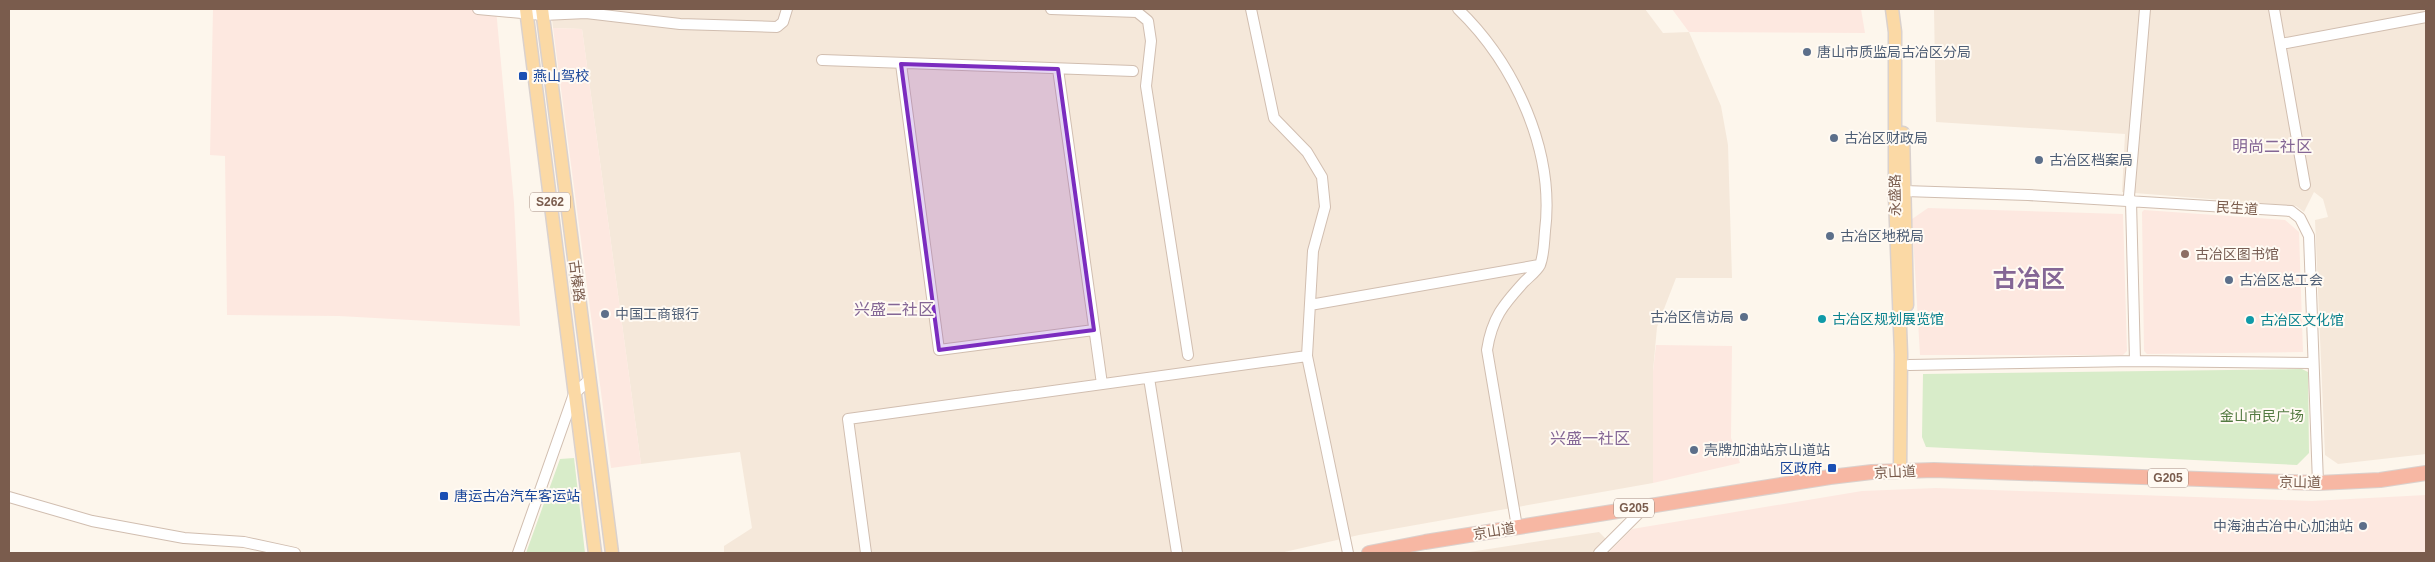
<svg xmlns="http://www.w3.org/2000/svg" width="2435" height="562" viewBox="0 0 2435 562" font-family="Arial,'Noto Sans SC',sans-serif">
	<rect width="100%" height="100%" fill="#fdf6ec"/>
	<path fill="#f5e8da" d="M 551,9 L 1645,9 L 1663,33 L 1689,32 L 1721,106 L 1728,145 L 1732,278 L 1676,278 L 1657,327 L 1653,371 L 1653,483 L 1359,535 L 1280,553 L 724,553 L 724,546 L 752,528 L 740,452 L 641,464 L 582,29 L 553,28 Z
		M 1934,9 L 2426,9 L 2426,454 L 2338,464 L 2325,455 L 2315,220 L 2328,217 L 2323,199 L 2314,192 L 2304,212 L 2296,206 L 2122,192 L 2125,134 L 1936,122 Z
		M 1599,532 L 1607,540 L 1592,553 L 1463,553 Z"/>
	<path fill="#fde8e0" d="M 213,9 L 496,9 L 514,203 L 520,326 L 339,316 L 227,315 L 225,156 L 210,155 Z
		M 1672,9 L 1861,9 L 1865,33 L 1689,32 Z
		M 553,28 L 582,29 L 641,464 L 611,468 Z
		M 1928,208 L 2123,214 L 2127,351 L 2123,355 L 1920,355 L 1912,219 Z
		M 2144,210 L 2285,220 L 2299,232 L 2303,352 L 2147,354 L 2144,351 L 2142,212 Z
		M 1656,345 L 1732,346 L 1731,438 L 1740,463 L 1653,483 L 1653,371 Z
		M 1936,488 L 2312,501 L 2426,495 L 2426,553 L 1608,553 L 1632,529 L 1862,491 Z"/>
	<path fill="#d8ecc9" d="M 2302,369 L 2308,372 L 2309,453 L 2297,465 L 1926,447 L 1922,437 L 1923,374 Z
		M 574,458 L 585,553 L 526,553 L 560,459 Z"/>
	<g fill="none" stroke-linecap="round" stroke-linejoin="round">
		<g stroke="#d1beb0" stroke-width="12">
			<path id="minor" d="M 478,9 L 543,15 L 586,13 L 680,24 L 777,27 L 783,22 L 787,9
				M 1051,9 L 1137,12 L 1148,21 L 1151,41 L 1146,86 L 1188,355
				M 1251,9 L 1274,118 L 1307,152 L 1322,177 L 1325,207 L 1313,251 L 1307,356 L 1348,553
				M 1458,9 C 1515,64 1555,151 1545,231 C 1544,242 1544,255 1540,265 C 1537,271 1529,277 1524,282 C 1503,305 1492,318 1487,350 L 1517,527
				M 2274,9 L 2305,185
				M 2281,44 L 2426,17
				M 822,60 L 1133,71
				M 901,64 L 939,350 L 1094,330
				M 1058,69 L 1102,384
				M 1904,191 L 2028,195 L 2291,211 L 2300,218 L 2309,236 L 2318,483
				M 1310,305 L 1539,265
				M 2135,361 L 2131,201 L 2129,196 L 2145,9
				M 1909,365 L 2135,361 L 2312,363
				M 1149,378 L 1177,553
				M 9,497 L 92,521 L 184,538 L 244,542 L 295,553
				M 518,553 L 574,394 L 589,380
				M 866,553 L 848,419 L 1307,356
				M 1599,553 L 1646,506"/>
		</g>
		<g stroke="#dad1cd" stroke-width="15">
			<path id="major" d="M 526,9 L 595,553
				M 542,9 L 612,553
				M 1892,9 L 1895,32 L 1895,196 L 1901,354 L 1900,471
				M 1903,133 L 1907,305"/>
		</g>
		<g stroke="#dad1cd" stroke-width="16">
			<path id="highway" d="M 1369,553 L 1425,542 L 1830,477 L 1872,472 L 1934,470 L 2318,483 L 2380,480 L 2426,473"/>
		</g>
		<use href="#minor" stroke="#fff" stroke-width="10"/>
		<use href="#major" stroke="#fbd9a5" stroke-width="12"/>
		<use href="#highway" stroke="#f7b7a3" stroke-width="14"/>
	</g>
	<path fill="#7b2cbf" fill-opacity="0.2" stroke="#7b2cbf" stroke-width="4" stroke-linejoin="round" d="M 901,64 L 1058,69 L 1094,330 L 939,350 Z"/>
	<g fill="#5c6f8a" stroke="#fffaf3" stroke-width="2">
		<circle cx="1807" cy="52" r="5"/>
		<circle cx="1834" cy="138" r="5"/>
		<circle cx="2039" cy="160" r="5"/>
		<circle cx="1830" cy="236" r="5"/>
		<circle cx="2229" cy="280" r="5"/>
		<circle cx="605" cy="314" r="5"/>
		<circle cx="1744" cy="317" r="5"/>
		<circle cx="1694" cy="450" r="5"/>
		<circle cx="2363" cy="526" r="5"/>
	</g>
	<g fill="#1a4fb4" stroke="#fffaf3" stroke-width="2">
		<rect x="518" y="71" width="10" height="10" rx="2.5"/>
		<rect x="1827" y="463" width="10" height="10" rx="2.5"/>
		<rect x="439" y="491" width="10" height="10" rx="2.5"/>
	</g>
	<circle fill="#8d6e63" stroke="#fffaf3" stroke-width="2" cx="2185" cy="254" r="5"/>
	<g fill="#0f9aa8" stroke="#fffaf3" stroke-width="2">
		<circle cx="1822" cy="319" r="5"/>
		<circle cx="2250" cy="320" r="5"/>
	</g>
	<g text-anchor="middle" stroke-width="4" stroke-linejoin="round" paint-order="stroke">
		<g fill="#fffaf3" stroke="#a28b7f" stroke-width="1">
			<rect x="530" y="192.5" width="40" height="19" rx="4"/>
			<rect x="2148" y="468.5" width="40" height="19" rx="4"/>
			<rect x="1614" y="498.5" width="40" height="19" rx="4"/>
		</g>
		<g font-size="12" font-weight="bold" fill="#7a5c4d">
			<text x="550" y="206">S262</text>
			<text x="2168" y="482">G205</text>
			<text x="1634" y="512">G205</text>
		</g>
		<g font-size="14" fill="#4e5e75" stroke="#fffaf3" text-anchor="start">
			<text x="1817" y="57">唐山市质监局古冶区分局</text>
			<text x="1844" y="143">古冶区财政局</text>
			<text x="2049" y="165">古冶区档案局</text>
			<text x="1840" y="241">古冶区地税局</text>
			<text x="2239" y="285">古冶区总工会</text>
			<text x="615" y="319">中国工商银行</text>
			<text x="1734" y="322" text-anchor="end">古冶区信访局</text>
			<text x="1704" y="455">壳牌加油站京山道站</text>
			<text x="2353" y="531" text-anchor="end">中海油古冶中心加油站</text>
		</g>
		<g font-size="14" fill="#164399" stroke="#fffaf3" text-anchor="start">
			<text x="533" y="81">燕山驾校</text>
			<text x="1822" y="473" text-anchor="end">区政府</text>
			<text x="454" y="501">唐运古冶汽车客运站</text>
		</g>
		<g font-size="14" fill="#7a5c4d" stroke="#fffaf3">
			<text transform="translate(1895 195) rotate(-91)" y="5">永盛路</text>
			<text transform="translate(2237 208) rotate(4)" y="5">民生道</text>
			<text transform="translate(577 281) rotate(83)" y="5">古榛路</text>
			<text transform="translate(1895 472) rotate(-3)" y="5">京山道</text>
			<text transform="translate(2300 482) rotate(1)" y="5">京山道</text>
			<text transform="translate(1494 531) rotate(-9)" y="5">京山道</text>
		</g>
		<g font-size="14" fill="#785e54" stroke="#fffaf3" text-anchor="start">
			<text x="2195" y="259">古冶区图书馆</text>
		</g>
		<g font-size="14" fill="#0d838f" stroke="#fffaf3" text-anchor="start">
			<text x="1832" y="324">古冶区规划展览馆</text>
			<text x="2260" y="325">古冶区文化馆</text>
		</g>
		<g font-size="14" fill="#537a41" stroke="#fffaf3">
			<text x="2262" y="421">金山市民广场</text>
		</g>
		<g font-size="16" fill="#846695" stroke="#fffaf3">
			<text x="2272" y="152">明尚二社区</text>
			<text x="894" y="315">兴盛二社区</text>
			<text x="1590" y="444">兴盛一社区</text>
		</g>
		<g font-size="24" font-weight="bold" fill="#846695" stroke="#fffaf3">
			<text x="2029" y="287">古冶区</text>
		</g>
	</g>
	<rect width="2435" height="562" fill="none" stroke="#7a5c4d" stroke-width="20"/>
</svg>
